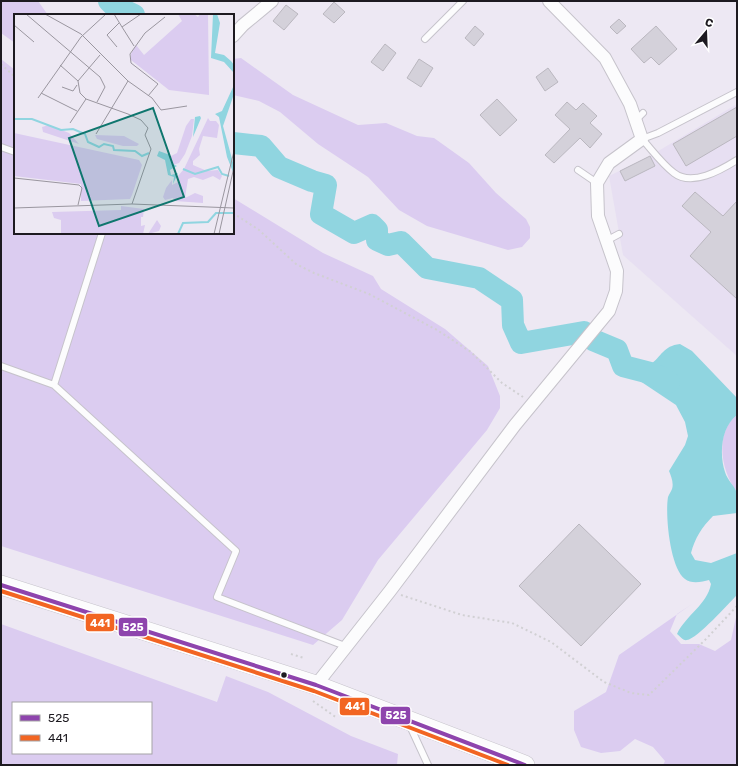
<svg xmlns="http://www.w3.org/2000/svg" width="738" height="766" viewBox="0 0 738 766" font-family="Rubik,sans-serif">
	<rect width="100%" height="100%" fill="#ede8f3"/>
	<path fill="#e7dff2" d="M 737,104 L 737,356 L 623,255 L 609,176 L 650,156 Z"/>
	<path fill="#dbccf0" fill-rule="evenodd" d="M 1,1 L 38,1 L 48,15 L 15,15 L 15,43 L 1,33 Z
		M 241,58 L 293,95 L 358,125 L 386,123 L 417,136 L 434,138 L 469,163 L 496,193 L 526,219 L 530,227 L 530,238 L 522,247 L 508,250 L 427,226 L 399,210 L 368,177 L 318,144 L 280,112 L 259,101 L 233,95 L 233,59 Z
		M 1,59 L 15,70 L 15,233 L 233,233 L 233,198 L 323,253 L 373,276 L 381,289 L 445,329 L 488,366 L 500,396 L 500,408 L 487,430 L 378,560 L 342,620 L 313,645 L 1,546 Z
		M 737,415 L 737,492 C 721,472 714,432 737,415 Z
		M 692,604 L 677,614 L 670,631 L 681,644 L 699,644 L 715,651 L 731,640 L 737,613 L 737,765 L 663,765 L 665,761 L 653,747 L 635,739 L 620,751 L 601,753 L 581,747 L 574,730 L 574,711 L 606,692 L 619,655 Z
		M 1,624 L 217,702 L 226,676 L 268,692 L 351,736 L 398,754 L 397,765 L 1,765 ZM 13,703 L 151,703 L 151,753 L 13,753 Z"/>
	<path fill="#90d5e0" d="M 680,344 L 692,351 L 737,398 L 737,415 C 721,427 719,454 725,472 C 727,480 736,487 737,494 C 738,500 737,507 737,513 L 713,516 C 702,527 695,538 691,553 L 695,560 L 711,563 L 737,553 L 737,595 C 729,603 697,639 687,640 C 683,641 680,636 677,634 C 686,615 707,605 711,584 L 709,580 C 702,582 691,584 685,579 C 670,568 665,515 668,497 C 669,494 671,492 672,489 C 674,483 671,476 669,471 L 685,445 L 688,436 L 685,422 L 676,405 L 637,379 L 637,374 C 641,371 646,369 650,365 C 662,356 663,346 680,344 Z"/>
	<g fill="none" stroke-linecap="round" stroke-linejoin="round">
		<path stroke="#90d5e0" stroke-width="22" d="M 109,1 L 113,5 L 134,15
			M 233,143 L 261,146 L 279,167 L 312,181 L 326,185 L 321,214 L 354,233 L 372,225 L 377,230 L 377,240 L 388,245 L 401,242 L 427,268 L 479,278 L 512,300 L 513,325 L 521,343 L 584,332
			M 593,340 L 617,350 L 623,366 L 654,374 L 669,382"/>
	</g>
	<path fill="#d4d1da" stroke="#bab7bf" d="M 334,2 L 345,12 L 334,23 L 323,14 Z
		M 286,5 L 298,14 L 284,30 L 273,21 Z
		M 619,19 L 626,26 L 617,34 L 610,27 Z
		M 475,26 L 484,34 L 474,46 L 465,38 Z
		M 656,26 L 677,49 L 659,65 L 651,57 L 644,63 L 631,49 Z
		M 385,44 L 396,53 L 383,71 L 371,62 Z
		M 419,59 L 433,68 L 421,87 L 407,78 Z
		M 548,68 L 558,82 L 545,91 L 536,77 Z
		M 497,99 L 517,120 L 500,136 L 480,115 Z
		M 567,102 L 576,110 L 583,103 L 597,116 L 590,123 L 602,134 L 590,148 L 580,138 L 554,163 L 545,155 L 570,129 L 555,115 Z
		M 737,107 L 737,136 L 686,166 L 673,144 Z
		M 650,156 L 655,166 L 625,181 L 620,171 Z
		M 695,192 L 723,216 L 737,201 L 737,299 L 690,256 L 711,232 L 682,206 Z
		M 579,524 L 641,584 L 581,646 L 519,586 Z"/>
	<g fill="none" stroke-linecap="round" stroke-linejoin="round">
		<g stroke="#c6c3cb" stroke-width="8">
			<path id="lane" d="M 425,39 L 463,1
				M 737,92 L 658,133 L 642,139 C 652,150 662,164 674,173 C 692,187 721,170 737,160
				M 635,121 L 643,113
				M 1,147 L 15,152
				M 578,170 L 597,183
				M 102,233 L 54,385 L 236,551 L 217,597 L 345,646
				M 606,241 L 619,234
				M 1,366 L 54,385
				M 410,726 L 428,765"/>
		</g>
		<g stroke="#c6c3cb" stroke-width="14">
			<path id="street" d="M 233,36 L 243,25 L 272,1
				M 316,685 L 390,591 L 515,425 L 609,311 L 616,291 L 617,271 L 598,216 L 597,183 L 609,163 L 642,139 L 630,104 L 605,58 L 549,1"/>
		</g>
		<g stroke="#c6c3cb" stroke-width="20">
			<path id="primary" d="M 1,585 L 316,685 L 525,765"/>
		</g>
		<path stroke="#d1d0d3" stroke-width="2" stroke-dasharray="2 3" stroke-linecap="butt" d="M 1,64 L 15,77
			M 233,213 L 259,230 L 296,264 L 314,273 L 369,294 L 437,330 L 471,352 L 502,383 L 523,397
			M 401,595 L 462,615 L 512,623 L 551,642 L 604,682 L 631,693 L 649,695 L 707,638 L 737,606
			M 291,654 L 304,658
			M 313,701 L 337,718"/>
		<use href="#lane" stroke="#fcfcfd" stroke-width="6"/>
		<use href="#street" stroke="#fcfcfd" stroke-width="12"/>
		<use href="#primary" stroke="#fcfcfd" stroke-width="19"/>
		<g stroke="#fff" stroke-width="7">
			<path id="bus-1" d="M 1,585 L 316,685 L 525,765"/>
		</g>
		<g stroke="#fff" stroke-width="7">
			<path id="bus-2" d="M 1,591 L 314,691 L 508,765"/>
		</g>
		<use href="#bus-1" stroke="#8e44ad" stroke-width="4"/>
		<use href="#bus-2" stroke="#f26522" stroke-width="4"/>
	</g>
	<circle fill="#1d1a20" stroke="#fff" stroke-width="1.5" cx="284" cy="675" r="3.5"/>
	<g transform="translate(14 14)">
		<rect width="220" height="220" fill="#ede8f3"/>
		<path d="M 164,0 L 180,0 L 184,3 L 186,0 L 194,0 L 195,81 L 155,76 L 117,46 L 117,40 L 122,31 L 130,41 L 168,7 ZM 194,104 L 196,107 L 202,107 L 205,111 L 203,124 L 189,122 L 185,135 L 186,141 L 179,147 L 179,151 L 193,157 L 204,156 L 208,162 L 206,166 L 199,162 L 189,166 L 180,163 L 174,165 L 171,184 L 181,179 L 189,182 L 189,189 L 161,187 L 159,184 L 151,186 L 149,183 L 152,174 L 158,166 L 158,171 L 164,168 L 164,162 L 170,155 ZM 177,105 L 180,105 L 178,122 L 171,140 L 165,149 L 159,151 L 155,143 L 163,139 L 172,112 ZM 35,111 L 55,119 L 65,130 L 29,118 L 28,113 ZM 0,119 L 125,146 L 128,151 L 118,181 L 116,185 L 67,187 L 67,170 L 0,162 ZM 81,121 L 110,122 L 125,130 L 123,132 L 109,132 L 83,125 ZM 107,192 L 130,195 L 129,203 L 127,203 L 127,212 L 131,211 L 129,220 L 47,220 L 47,206 L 40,204 L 38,198 L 107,196 ZM 143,206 L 147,212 L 145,217 L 134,220 Z" fill="#dbccf0"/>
		<path d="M 199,0 L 203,0 L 206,9 L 201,39 L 210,41 L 217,47 L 220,51 L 220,59 L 210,48 L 197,44 ZM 220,71 L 220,80 L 209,112 L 220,152 L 219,158 L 213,143 L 205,103 L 201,100 L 208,97 ZM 186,102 L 187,104 L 179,123 L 181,103 ZM 145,137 L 156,141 L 157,149 L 163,152 L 156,156 L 157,161 L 164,159 L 159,170 L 160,163 L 154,161 L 151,146 L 143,142 Z" fill="#90d5e0"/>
		<path fill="none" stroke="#90d5e0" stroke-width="2" d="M 0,105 L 18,105 L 47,116 L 59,115 L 71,120 L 74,128 L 85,133 L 90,130 L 99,132 L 100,136 L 121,137 L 128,142 L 135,139M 169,155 L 181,160 L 204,153 L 208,160 L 215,162M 164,220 L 169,209 L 194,208 L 202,199 L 220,199"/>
		<path fill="none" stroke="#9a969f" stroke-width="1" d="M 12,0 L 86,63 L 91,73 L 83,88M 31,0 L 67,20 L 114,67 L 82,120M 100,0 L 108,13 L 127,0M 0,11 L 20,28M 108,13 L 120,32M 103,33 L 93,21 L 105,9M 46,51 L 64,67M 114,67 L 138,84 L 147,96 L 173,92M 48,73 L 59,77 L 63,71M 27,79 L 63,97M 134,82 L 144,70 L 117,49 L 116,40 L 131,19 L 151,3M 24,84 L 67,23 L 92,0M 72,85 L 114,100 L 127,106 L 134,114 L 131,121 L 137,135 L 118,190M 56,109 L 72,85 L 66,79 L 64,67 L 86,41M 0,164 L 65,171 L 68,174 L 64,191M 0,194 L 118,190 L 220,194M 200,220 L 220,137M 205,220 L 220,153"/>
		<path fill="#0f766e" fill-opacity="0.15" stroke="#0f766e" stroke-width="2" d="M 139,94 L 170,183 L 85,212 L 55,124 Z"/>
		<rect width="220" height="220" fill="none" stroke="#1d1a20" stroke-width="2"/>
	</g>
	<g stroke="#fff" stroke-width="1.5">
		<rect x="85" y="613" width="30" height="19" rx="4" fill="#f26522"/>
		<rect x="118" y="617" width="30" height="20" rx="4" fill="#8e44ad"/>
		<rect x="339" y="697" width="31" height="19" rx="4" fill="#f26522"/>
		<rect x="380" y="706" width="31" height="19" rx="4" fill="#8e44ad"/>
	</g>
	<g font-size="11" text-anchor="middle" font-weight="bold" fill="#fff">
		<text x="100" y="627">441</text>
		<text x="133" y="631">525</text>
		<text x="355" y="710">441</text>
		<text x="396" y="719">525</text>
	</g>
	<rect width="738" height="766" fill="none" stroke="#1d1a20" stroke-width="4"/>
	<rect x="12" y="702" width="140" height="52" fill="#ffffff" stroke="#a5a3a6"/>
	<rect x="20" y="715" width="20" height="6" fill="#8e44ad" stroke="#a5a3a6"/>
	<text x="48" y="722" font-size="12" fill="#1d1a20">525</text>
	<rect x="20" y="735" width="20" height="6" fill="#f26522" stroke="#a5a3a6"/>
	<text x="48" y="742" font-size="12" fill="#1d1a20">441</text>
	<g transform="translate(706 32) rotate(19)" stroke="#ffffff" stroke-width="3" paint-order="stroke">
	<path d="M0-3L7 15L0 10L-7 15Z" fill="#1d1a20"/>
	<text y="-6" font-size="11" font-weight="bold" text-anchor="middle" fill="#1d1a20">С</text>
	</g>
</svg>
